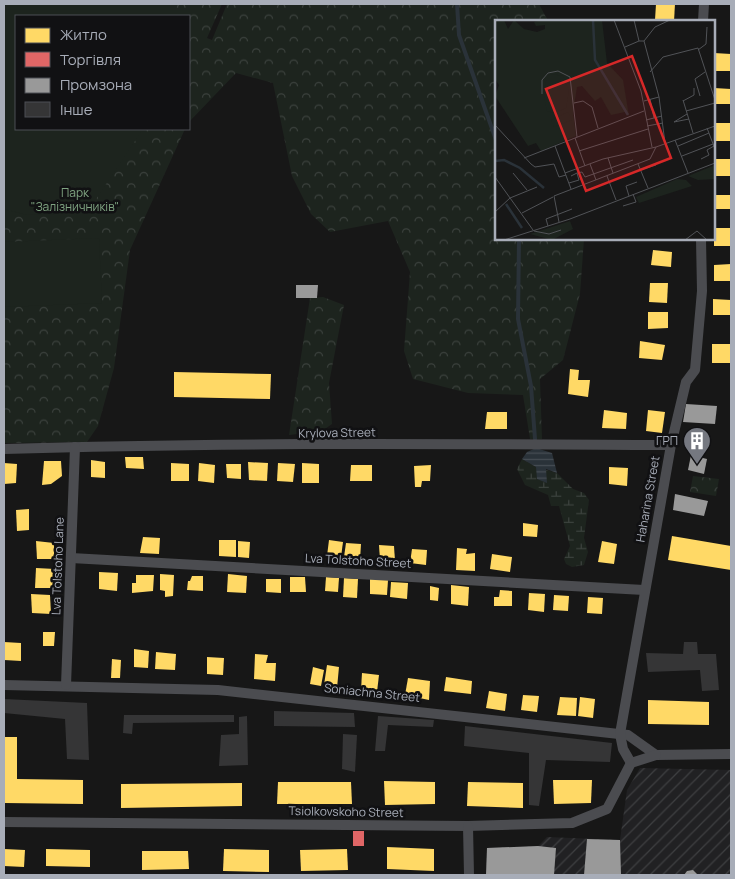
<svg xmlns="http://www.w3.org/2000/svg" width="735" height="879" font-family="Manrope,sans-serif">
<defs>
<pattern id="industrial-furrows" width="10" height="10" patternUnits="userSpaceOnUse" patternTransform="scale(1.25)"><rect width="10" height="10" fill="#212123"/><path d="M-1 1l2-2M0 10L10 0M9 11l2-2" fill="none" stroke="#3e3f41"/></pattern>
<pattern id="forest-crowns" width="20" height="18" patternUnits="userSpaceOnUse" patternTransform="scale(1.25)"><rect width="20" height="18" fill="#1d241e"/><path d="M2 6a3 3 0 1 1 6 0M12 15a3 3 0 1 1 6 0" fill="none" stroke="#3b413d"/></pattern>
<pattern id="wetland-marsh" width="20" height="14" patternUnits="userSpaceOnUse" patternTransform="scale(1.25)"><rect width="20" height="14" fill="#1d241e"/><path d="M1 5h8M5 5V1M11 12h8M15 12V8" fill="none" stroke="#3b413d"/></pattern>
<pattern id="water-rules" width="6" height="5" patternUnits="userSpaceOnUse" patternTransform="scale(1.25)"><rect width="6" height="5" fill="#2a3239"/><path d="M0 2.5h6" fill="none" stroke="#464d54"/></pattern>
</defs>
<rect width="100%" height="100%" fill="#171717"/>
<!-- industrial -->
<path fill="url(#industrial-furrows)" d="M640 768 731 770V875H486L487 848 538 846 547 837 620 840 627 790Z"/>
<!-- forest -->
<g fill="url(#forest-crowns)">
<path d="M4 4H222L207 38 212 40 227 4H539L548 21H496V239H584L580 294 563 360 540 379 542 439H530L523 395 468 393 413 379 404 351 410 272 388 221 330 232 311 214 292 176 273 83 236 73 189 122V16H16V129H185L130 250 114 368 98 426 87 442 4 443Z"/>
<path d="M323 297 344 305 329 383 332 424 322 431 289 435 310 298Z"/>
<path d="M693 476 719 479 716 496 690 492Z"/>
</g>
<!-- wetland -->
<path fill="url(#wetland-marsh)" d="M522 459 536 467 557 473 573 489 584 493 589 500 584 538 588 552 584 565 572 567 566 564 564 559 570 546 559 506H551L548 495 525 485 517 469Z"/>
<!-- garden -->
<g fill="#1d241e">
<path d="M4 4H174V16H16V129H143L94 202 50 215 23 214 4 209Z"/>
<path d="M99 238 102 303 4 307V242Z"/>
</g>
<!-- water -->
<path fill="url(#water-rules)" d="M536 448 552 453 557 473 546 469 547 483 537 479 536 467 522 459 527 452Z"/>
<!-- homes -->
<g fill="#ffd966">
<path d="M656 4H675L674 21 655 20Z"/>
<path d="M714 53 731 54 730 71H715Z"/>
<path d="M714 88 731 89V104H714Z"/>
<path d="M715 123H731V141H714Z"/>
<rect x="714" y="159" width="17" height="17"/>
<rect x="714" y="195" width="17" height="14"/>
<rect x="714" y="228" width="17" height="18"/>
<path d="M653 250 672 252 671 267 651 265Z"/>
<path d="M731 264V281H714V265Z"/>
<path d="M650 283H668L667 303 649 302Z"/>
<path d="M713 299 731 300 730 315H713Z"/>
<path d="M648 312H668V328L648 329Z"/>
<path d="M640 341 665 345 662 360 639 358Z"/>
<rect x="712" y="344" width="19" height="19"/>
<path d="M570 369 579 370 578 380H590L588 397 568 394Z"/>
<path d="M174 372 271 374 270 399 174 397Z"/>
<path d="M604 410 627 413 626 429 602 428Z"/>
<path d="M648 410 665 412 662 433 646 431Z"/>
<path d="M487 412H507V429H485Z"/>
<path d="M125 457H143L144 469 126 468Z"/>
<path d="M91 460 105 462V478L91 477Z"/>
<path d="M44 461H61L62 476 51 484 42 485Z"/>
<path d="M248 462 268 463 267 481 249 480Z"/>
<path d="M4 463 17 464 16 483 4 484Z"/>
<path d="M171 463 189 464V481H171Z"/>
<path d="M199 463 215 465 214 483 198 481Z"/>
<path d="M278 463 295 464 293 482 277 481Z"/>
<path d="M302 463 319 464V483H302Z"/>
<path d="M226 464H241V479L227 478Z"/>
<path d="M351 465H372V481H350Z"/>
<path d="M431 465 430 481H422L421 487H415L414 466Z"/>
<path d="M609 467 628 468 627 486 609 484Z"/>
<path d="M29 509V530L17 531 16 510Z"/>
<path d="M523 523 538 525 537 537 523 536Z"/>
<path d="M672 536 731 546V570L668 560Z"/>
<path d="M143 537 160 538 159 554 140 553Z"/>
<path d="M219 540H236V557L219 556Z"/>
<path d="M329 540 343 542 341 557 327 556Z"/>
<path d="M36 541 54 543V559H37Z"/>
<path d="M238 541 250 542 249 558 238 557Z"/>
<path d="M602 541 617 544 614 564 598 562Z"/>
<path d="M346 543 361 544 360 560 344 557Z"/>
<path d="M379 545 394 546 395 561 380 560Z"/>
<path d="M457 548 467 549 466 554 475 553V571L456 570Z"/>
<path d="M412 549 427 550 426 565 410 563Z"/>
<path d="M492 554 512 557 510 572 490 569Z"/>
<path d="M36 568 55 569V588H35Z"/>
<path d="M99 572 118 573 117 591 99 589Z"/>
<path d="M160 574 174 575 173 596 165 597V591L160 590Z"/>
<path d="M228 574 247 576 246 593 227 592Z"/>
<path d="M136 575H154L153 591 132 593V583H136Z"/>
<path d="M192 576H203V591L187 590 188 581H190Z"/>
<path d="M290 577H305L306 592H290Z"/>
<path d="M326 577 339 578 338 592 325 591Z"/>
<path d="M344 578 358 579 357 598 343 597Z"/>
<path d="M370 578 388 580 387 595 370 594Z"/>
<path d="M266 579H281V593L266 592Z"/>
<path d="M391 582 408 583 407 599 390 597Z"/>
<path d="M451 585 469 587 468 606 451 604Z"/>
<path d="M430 586 439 588 438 601 430 600Z"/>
<path d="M500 590 512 591V606H494V597H499Z"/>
<path d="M529 593 545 594 544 612 528 610Z"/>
<path d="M31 594 50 595 51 614 32 613Z"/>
<path d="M554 595 569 596 568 611 553 610Z"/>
<path d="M588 597 603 598 602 614 587 613Z"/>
<path d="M43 632H55L54 646H43Z"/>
<path d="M4 642 21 643V661L4 660Z"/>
<path d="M134 649 149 651 148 668 134 667Z"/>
<path d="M156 652 176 654 175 670 155 669Z"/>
<path d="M255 654 268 655 266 663H276L275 681 254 679Z"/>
<path d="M207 657 224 658 223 675 207 674Z"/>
<path d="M112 659 121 660 120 678H111Z"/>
<path d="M327 665 339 667 337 688 324 685Z"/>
<path d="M313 667 324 670 321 686 310 684Z"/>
<path d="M362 673 379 675 377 692 361 690Z"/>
<path d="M446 677 472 681 471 694 444 691Z"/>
<path d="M408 678 430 681 429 700 405 695Z"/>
<path d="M489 691 507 694 505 711 486 708Z"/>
<path d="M523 695 539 696 537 712 521 710Z"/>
<path d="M560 697 577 698 576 716 557 715Z"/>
<path d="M580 697 595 699 593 718 578 716Z"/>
<path d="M648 700 709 702V725L648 724Z"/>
<path d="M4 737H17V779L83 780V804L4 803Z"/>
<path d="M553 780H592L591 803 554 804Z"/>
<path d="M384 781 435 782V804L385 805Z"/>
<path d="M278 782H351L352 804H277Z"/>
<path d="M468 782 523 783V808L467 806Z"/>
<path d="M242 783V806L121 808V784Z"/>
<path d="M387 847 434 849V871L387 869Z"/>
<path d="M4 849 25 850 24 867 4 866Z"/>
<path d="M46 849 90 850V867L46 866Z"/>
<path d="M224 849 269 850V872L223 871Z"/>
<path d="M347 849 348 870 301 871 300 850Z"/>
<path d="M142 851H188L189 869 142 870Z"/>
</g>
<!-- shops -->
<rect fill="#e06666" x="353" y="831" width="11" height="15"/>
<!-- industry -->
<g fill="#999">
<path d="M296 285H318L317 298H296Z"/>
<path d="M686 404 717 406 715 424 683 422Z"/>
<path d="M691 455 707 459 704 474 688 470Z"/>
<path d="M675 494 708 501 704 516 673 510Z"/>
<path d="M587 839 620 840 621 875H584Z"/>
<path d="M538 846 556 848 554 875H486L487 848Z"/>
<path d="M693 870 698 875H684L687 871Z"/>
</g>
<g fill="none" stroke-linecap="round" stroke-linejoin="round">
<!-- stream -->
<g stroke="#2a3239" stroke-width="4">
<path d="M457 4 459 35 496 140"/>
<path d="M519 239 518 319 531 386 535 439"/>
</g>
</g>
<!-- building -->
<g fill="#353536">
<path d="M684 642H697L698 654H716L719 690 702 691 700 670 648 672 646 653 683 654Z"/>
<path d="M4 699 87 703 89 760 67 759 65 719 4 713Z"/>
<path d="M274 711 354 713 355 727 274 726Z"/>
<path d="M124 715H234V722L133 723 132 734 123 733Z"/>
<path d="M247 716 248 765 219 766 221 735 239 734V717Z"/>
<path d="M378 716 434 720 433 727 388 725 385 751H375Z"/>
<path d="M465 726 612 743 610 762 546 760 539 806 529 805V753L464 746Z"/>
<path d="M343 734 357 735 355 772 342 769Z"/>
</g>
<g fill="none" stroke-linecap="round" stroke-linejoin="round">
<!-- minor -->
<g stroke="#4b4c50" stroke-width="10">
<path d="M703 21 704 4"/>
<path d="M4 449C226 442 449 444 671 445"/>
<path d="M71 558 644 590"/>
<path d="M4 685 218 690 628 735 656 755 731 754"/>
<path d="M66 685 75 447"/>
<path d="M631 763 623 749 620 734 671 445 686 382 695 370 702 291 701 239"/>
<path d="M4 822 468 826 572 823 607 809 631 763 656 755"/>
<path d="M468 826 469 875"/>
</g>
</g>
<!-- icons -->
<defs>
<symbol id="building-pin" viewBox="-11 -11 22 30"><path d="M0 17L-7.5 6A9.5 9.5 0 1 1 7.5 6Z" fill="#757880" stroke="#111113"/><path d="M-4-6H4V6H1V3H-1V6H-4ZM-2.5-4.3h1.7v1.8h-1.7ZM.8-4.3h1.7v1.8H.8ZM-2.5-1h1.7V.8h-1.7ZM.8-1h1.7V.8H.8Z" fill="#fff"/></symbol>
</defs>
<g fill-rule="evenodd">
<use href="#building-pin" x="681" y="425" width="32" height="43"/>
</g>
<g text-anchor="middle" stroke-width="5" stroke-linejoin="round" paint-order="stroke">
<!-- park labels -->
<g font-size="12" fill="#7fa381" stroke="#111113">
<text x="75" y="197">Парк<tspan x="75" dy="14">"Залізничників"</tspan></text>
</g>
<!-- street labels -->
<g font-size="12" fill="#a8adb8" stroke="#111113">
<text transform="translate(337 433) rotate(-1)" y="4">Krylova Street</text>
<text transform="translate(648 499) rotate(-80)" y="4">Haharina Street</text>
<text transform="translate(358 561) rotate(3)" y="4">Lva Tolstoho Street</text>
<text transform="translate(58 566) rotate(-88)" y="4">Lva Tolstoho Lane</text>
<text transform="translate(372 693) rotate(6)" y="4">Soniachna Street</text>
<text transform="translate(346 812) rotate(1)" y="4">Tsiolkovskoho Street</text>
</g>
<!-- poi labels -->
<g font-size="12" fill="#a8adb8" stroke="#111113" text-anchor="end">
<text x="678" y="445">ГРП</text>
</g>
</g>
<!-- overview -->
<g transform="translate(495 20)">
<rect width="220" height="220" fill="#171717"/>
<path d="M0 0H9L13 9 19 0 29 9 42 12 50 9V5L41 6 39 2 46 0H107L112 43 128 60 134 96 130 92 116 95 106 77 100 81 87 66 82 67 78 92 81 116 46 131 41 123 33 126 0 76 4 65 0 59ZM220 145V159L203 160 193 156ZM182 159 191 160 197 166 144 183 141 177ZM75 201 78 209 57 220 35 214Z" fill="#1d241e"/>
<path d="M57 54 68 56 74 71 71 88 59 93 52 91 49 76 51 61ZM73 92 77 100 59 107 56 100Z" fill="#1d241e"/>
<path fill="none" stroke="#2a3239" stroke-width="2.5" d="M98 0 100 40 133 95M0 141 9 140 25 148 49 168M11 184 27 208"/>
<path fill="none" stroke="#515357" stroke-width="1" d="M119 0 146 71 157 127M139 0 144 21H149L164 77 170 123M149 21 160 7 175 0M130 27 144 21M203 30 211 24 212 7M155 52 168 37 203 28 220 80M47 74V60L53 53 63 51 75 57 82 117M205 76 200 59 210 52M155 79 159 98M188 80 198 113M149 81 164 77M188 81 199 75V68M79 83 88 81 97 87 103 108M191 91 220 83M192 94 179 102 194 99M151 100 167 96M0 105 36 144 40 147 59 144 64 157 71 155M152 106 168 103M212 108 220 129M80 118 90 146M180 120 193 153M60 126 76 169M183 126 214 113M84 131 153 109M187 136 218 124M29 138 149 91M113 138 118 153M206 139 214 135 212 130 219 126M95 144 101 160M143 144 153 168M145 150 161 145M18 153 32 170M70 153 108 139 161 127 220 106M82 153 87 152 90 157 138 140M112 156 121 180M0 157 38 210M74 163 84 160 82 153 76 156M134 176 131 166 142 162M128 186 141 182 138 174M0 192 15 178 42 167M27 193 58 177M64 202 59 176 155 139 161 127M53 206 51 199 77 189M39 211 54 214 66 210M9 220 75 199 220 143M190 220 202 211 212 220"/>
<path fill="#d62828" fill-opacity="0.15" stroke="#d62828" stroke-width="2.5" d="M137 36 176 138 91 171 51 69Z"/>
<rect width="220" height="220" fill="none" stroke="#a8adb8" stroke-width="2.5"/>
</g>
<!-- border -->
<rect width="735" height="879" fill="none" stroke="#a8adb8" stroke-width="10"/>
<!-- legend -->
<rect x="15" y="15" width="175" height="115" fill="#111113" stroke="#4d4f55"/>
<rect x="25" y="28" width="25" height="15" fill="#ffd966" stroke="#4d4f55"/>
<text x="60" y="40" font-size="15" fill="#a8adb8">Житло</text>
<rect x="25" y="52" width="25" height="15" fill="#e06666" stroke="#4d4f55"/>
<text x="60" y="65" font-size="15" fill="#a8adb8">Торгівля</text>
<rect x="25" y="78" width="25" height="15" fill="#999999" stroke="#4d4f55"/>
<text x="60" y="90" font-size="15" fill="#a8adb8">Промзона</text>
<rect x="25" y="102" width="25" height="15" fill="#353536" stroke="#4d4f55"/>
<text x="60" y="115" font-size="15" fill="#a8adb8">Інше</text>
</svg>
